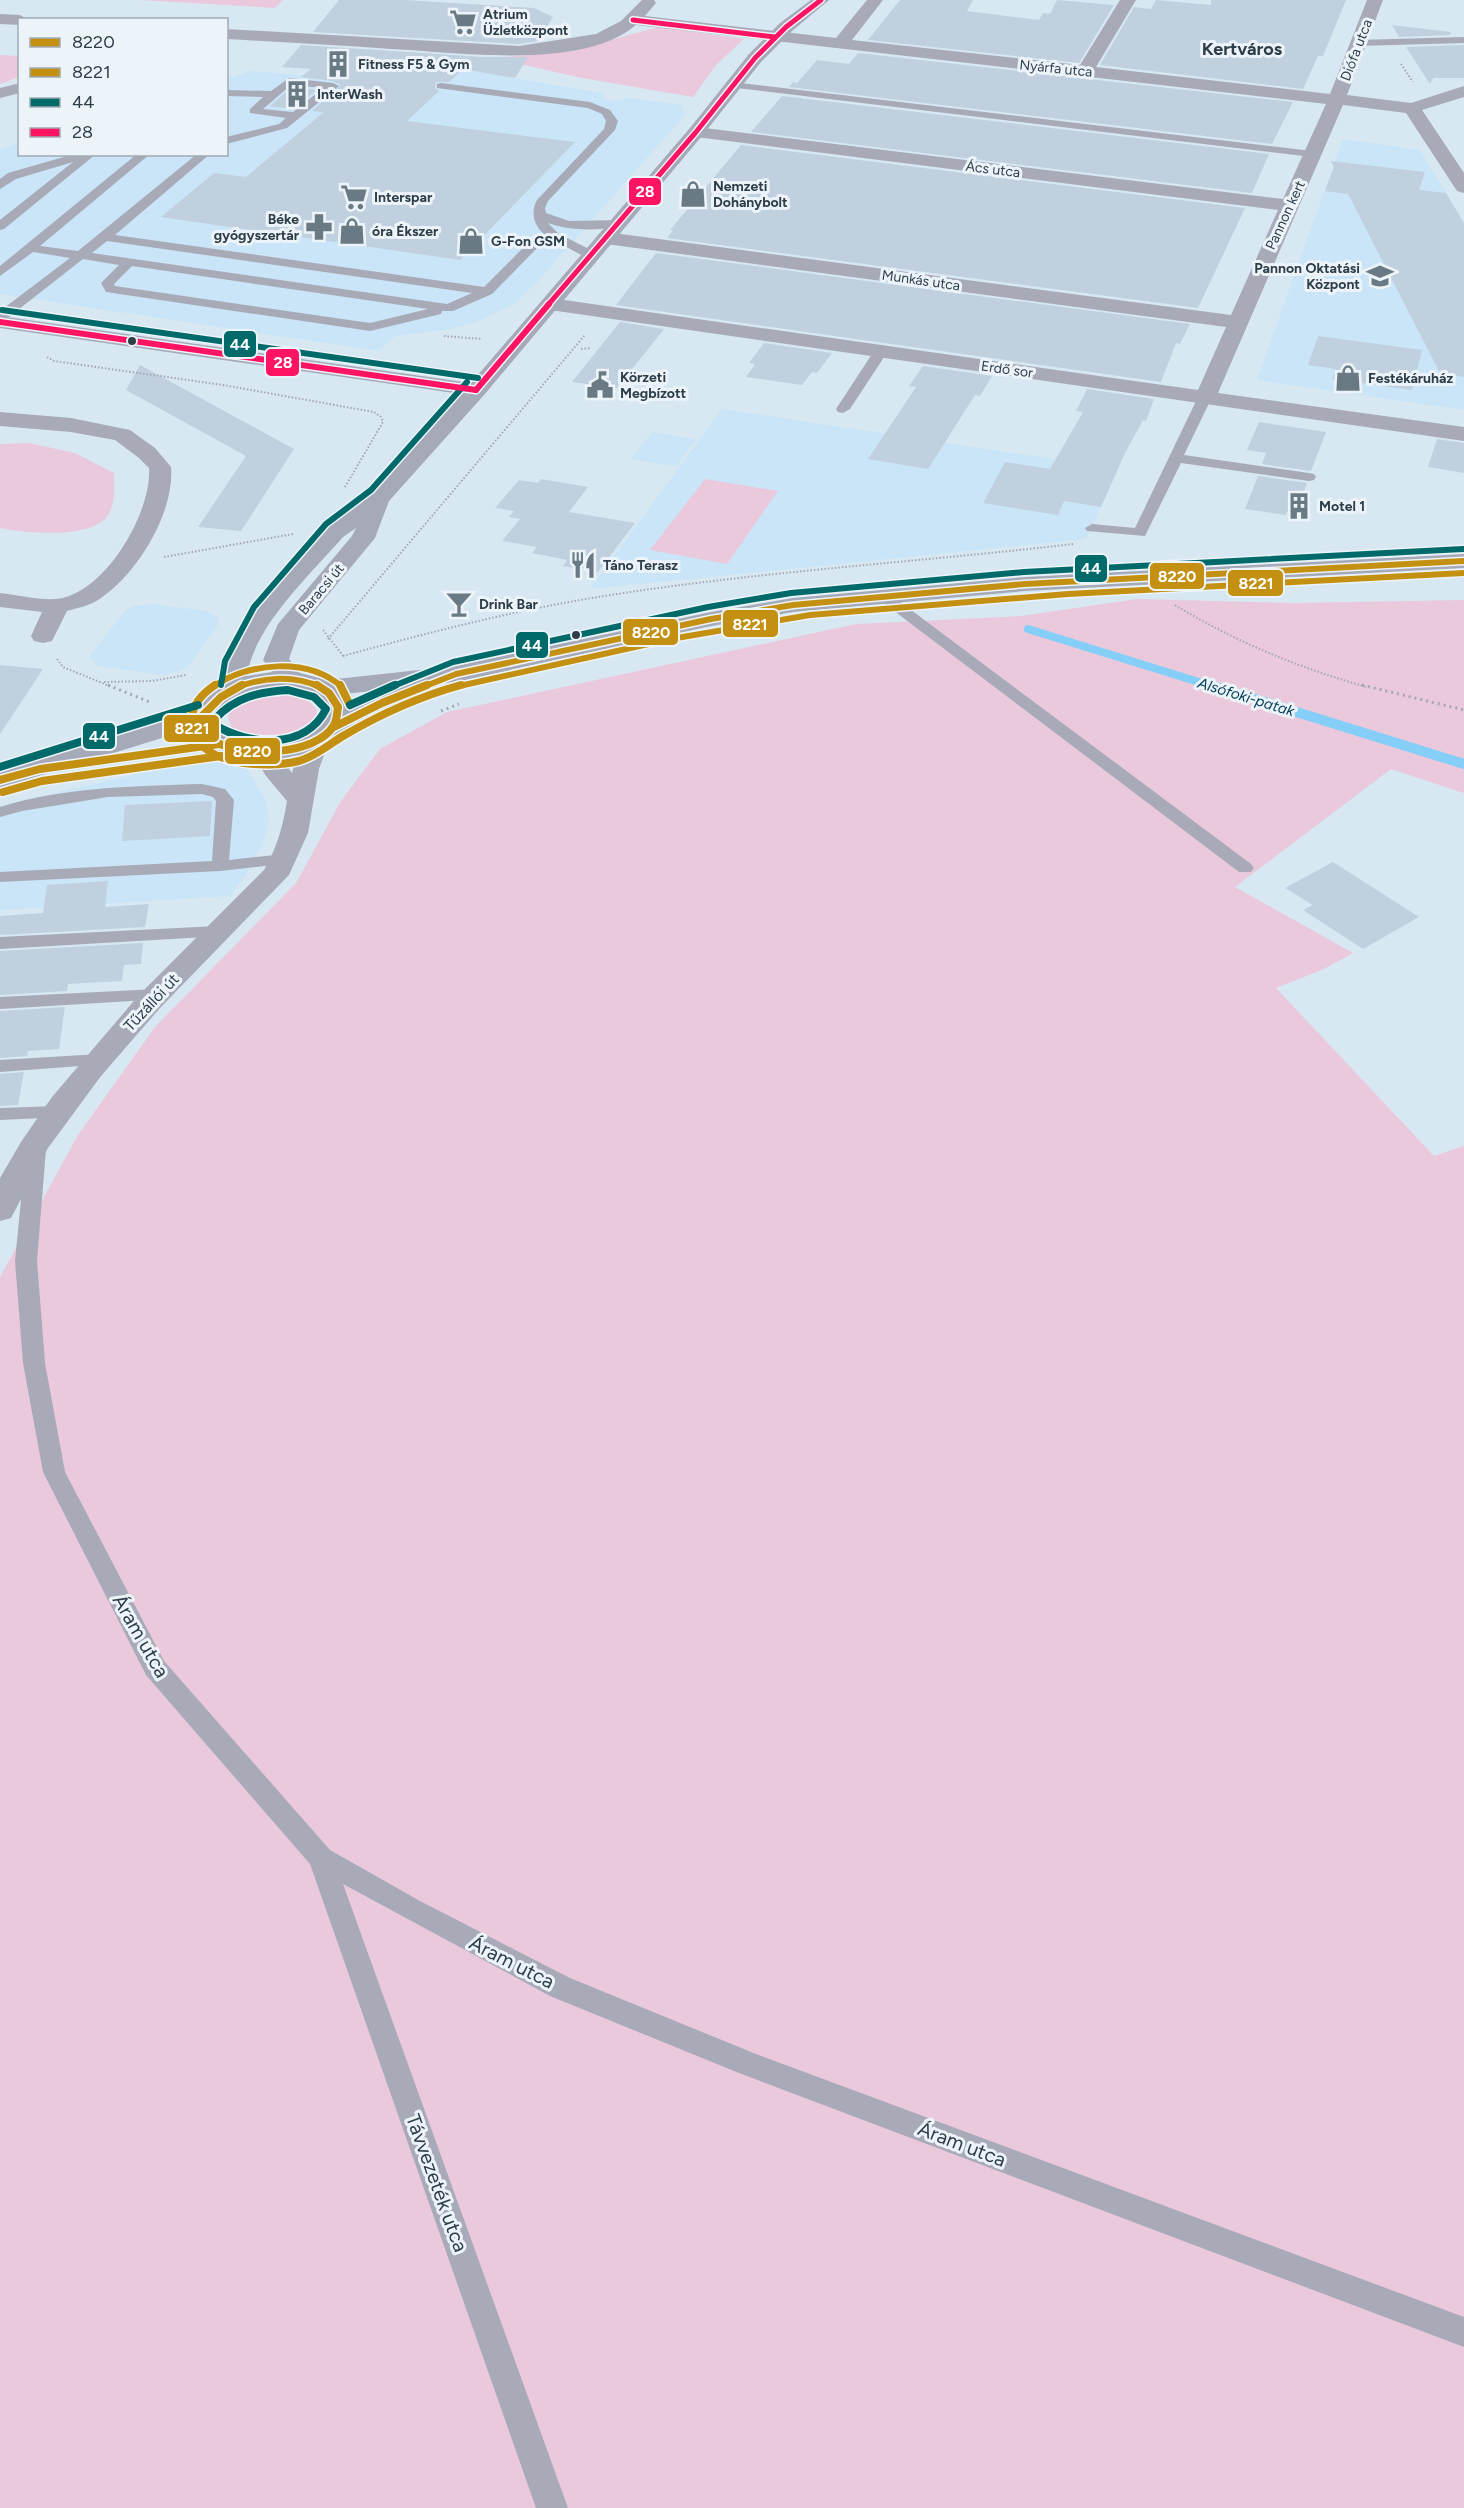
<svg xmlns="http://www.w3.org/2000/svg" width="1464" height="2508" font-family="Figtree,sans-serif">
<rect width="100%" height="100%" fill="#d7e8f3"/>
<!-- built -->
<g fill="#cae5f7">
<path d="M422 62 601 93 609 101 631 98 682 105 685 115 537 282 514 304 475 323 446 330 395 336 379 351 0 294V149L19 143 20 154H226L227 79 250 71 405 84Z"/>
<path d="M1343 139 1420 150 1464 223V410L1257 380Z"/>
<path d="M722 409 1118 469 1086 539 590 589Z"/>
<path d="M652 432 696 439 676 466 631 459Z"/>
<path d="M153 604 205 611 218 618V625L188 666 182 670 164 675 105 667 96 665 91 660 90 656 124 612 133 606Z"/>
<path d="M196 760 223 761 246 768 264 797 268 812 269 823 261 847 244 878 230 896 0 910V806Z"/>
</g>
<!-- green -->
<g fill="#eac9dc">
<path d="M140 0H283L275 8Z"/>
<path d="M658 27 744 39 716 65 693 97 582 78 493 58 570 51Z"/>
<path d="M0 55 19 56V77L0 84Z"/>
<path d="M29 443 75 453 114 473C114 487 116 503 108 515 93 540 25 533 0 528V444Z"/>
<path d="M705 479 778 491 727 564 650 550Z"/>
<path d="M1137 599 1293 603 1464 600V793L1391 769 1235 887 1353 953 1322 970 1276 988 1434 1156 1464 1146V2508H0V1277L78 1135 155 1027 296 883 341 801 380 749 447 712 856 624 1021 616Z"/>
<path d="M281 692C301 695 335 708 305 729 289 740 243 746 231 726 217 701 267 693 281 692Z"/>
</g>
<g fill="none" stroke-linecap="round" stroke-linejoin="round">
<!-- stream-far1 -->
<path stroke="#85cef7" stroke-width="8" d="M1028 629 1215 687"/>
<!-- stream -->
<path stroke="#85cef7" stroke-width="10" d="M1210 685 1464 764"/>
</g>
<!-- building -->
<g fill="#c0d0df">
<path d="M339 0H405L534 8 553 17 538 41 519 44 313 32Z"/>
<path d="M900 0H973L967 11 1039 20 1043 13 1050 14 1057 0 1114 5 1079 63 868 40Z"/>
<path d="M1156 0 1211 5V0H1346L1323 56H1318L1303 89 1100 65 1134 7 1151 9Z"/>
<path d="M1392 25 1451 32 1450 35 1399 37Z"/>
<path d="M301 45 483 57H528L515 78 463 69 449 82H436L435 88 439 91 407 121 575 142 460 260 161 217 214 173 246 177 324 112 312 111 341 85 333 81 301 77 311 69 282 67Z"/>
<path d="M1464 45V78H1433L1430 84 1406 47Z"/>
<path d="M858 53 1293 102 1272 144 789 87 793 82 797 83 817 60 849 64Z"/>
<path d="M292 87 317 90 293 109 270 106Z"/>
<path d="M782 96 1269 154 1252 193 751 132Z"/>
<path d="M741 145 1245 208 1198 308 667 238 673 230H670Z"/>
<path d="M1331 161 1425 172 1419 190 1446 193 1464 223V377L1440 373 1348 194 1325 191 1334 167Z"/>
<path d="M656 253 1190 324 1180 344 1176 343 1161 382 616 305Z"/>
<path d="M620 322 664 329 617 388 572 382Z"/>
<path d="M1318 336 1422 350 1412 390 1332 379 1336 369 1308 365Z"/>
<path d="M764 343 832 353 817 373 812 372 802 385 746 377 755 364 749 363Z"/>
<path d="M140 365 294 449 241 531 198 527 246 456 126 390Z"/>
<path d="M923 366 992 376 980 396 975 395 928 469 868 459 916 387 909 386Z"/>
<path d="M1087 389 1154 399 1146 421 1143 420 1125 453 1101 507 1064 501 1058 515 983 503 1005 462 1050 469 1083 412 1076 411Z"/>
<path d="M1259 422 1326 432 1311 471 1262 464 1266 453 1247 450Z"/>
<path d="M1437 439 1464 443V473L1428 467Z"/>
<path d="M1258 476 1307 483 1295 514 1287 512 1286 515 1245 509Z"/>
<path d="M541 479 588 487 569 512 635 523 598 572 563 566 567 560 532 553 537 547 502 541 520 519 509 517 514 511 495 508 519 480 538 483Z"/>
<path d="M0 665 43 669 0 734Z"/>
<path d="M212 801 210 836 122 841 125 805Z"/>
<path d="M1333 862 1419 917 1363 949 1303 910 1313 905 1285 888Z"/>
<path d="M108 881 105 907 149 904 145 927 0 935V916L43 913 47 885Z"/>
<path d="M143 943 141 964 124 965 122 981 68 984 67 991 0 995V951Z"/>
<path d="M65 1007 59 1049 28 1051 27 1056 0 1058V1011Z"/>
<path d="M24 1072 18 1105 0 1106V1074Z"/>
</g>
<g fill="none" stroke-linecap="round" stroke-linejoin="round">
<!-- path-far1 -->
<g stroke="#a3a7b2" stroke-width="2" stroke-dasharray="1.5 2" stroke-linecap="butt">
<path d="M1401 64 1413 82"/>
<path d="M444 336 482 339"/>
<path d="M581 349 591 348"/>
<path d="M47 357 54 361 223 385 374 412 381 417 383 422 345 487"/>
<path d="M164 557 293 534"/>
<path d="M1175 605C1236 642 1299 668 1367 687"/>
<path d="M323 630 344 657"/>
<path d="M328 639 585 335"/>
<path d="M343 656C423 634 504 613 586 599 747 572 911 563 1073 544"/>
<path d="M57 659 63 667 112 687"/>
<path d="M104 682 152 681 186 675"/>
</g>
<!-- path -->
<g stroke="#a3a7b2" stroke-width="3" stroke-dasharray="2 4" stroke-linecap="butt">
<path d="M108 685 152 703"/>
<path d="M1362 685 1464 710"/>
<path d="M441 711 459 704"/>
<path d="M165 763 190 759"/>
</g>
<!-- lane -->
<g fill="#a8aab8" fill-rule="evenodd">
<path d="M1464 37V43L1358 46 1353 43 1358 40Z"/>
<path d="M289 78 333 83 339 86 287 128 226 144V137L279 124 286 118 250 113V109L263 97 226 96V90L271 91ZM291 85 323 88 293 112 263 109Z"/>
<path d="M732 82 1312 151 1318 154 1312 157 728 87V83Z"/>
<path d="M441 83 590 102 610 110 618 121 615 130 548 201 545 208 546 213 569 221 621 220V226C597 231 571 231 548 223L559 234 595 252 597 255 595 258H587L555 241 542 243 492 294 453 311H442L441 314 370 331 106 292 101 283 119 265 83 259 5 320 0 321V311L70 258 33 252 0 276V266L137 154H150L40 246 78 251 197 154H210L115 235 484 287 534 237 545 235C534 226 530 213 537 200L604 129 606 121 602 114 588 108 437 88V84ZM107 241 472 293 447 304 92 253ZM132 266 428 309 370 323 115 286 114 284Z"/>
<path d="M74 154H96L4 229 0 230V220L73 162 16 179 0 189V179L8 173Z"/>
<path d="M881 347 888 351 850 409 843 413 838 412 836 409 874 351Z"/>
<path d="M1205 393 1212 397 1184 455 1309 473 1314 474 1316 477 1314 480 1309 481 1181 463 1145 536 1087 531 1085 528 1092 524 1135 528 1198 397Z"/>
<path d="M882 590 887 592 1251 864 1254 868 1251 872H1239L877 598 874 595 877 592Z"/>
<path d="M202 784 225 789 234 800 229 860 285 854 291 855 294 859 291 863 220 871 0 882V872L212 861 216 801 213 797 202 794 108 797 22 811 0 817V807C65 787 134 786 202 784Z"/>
<path d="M217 926 223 928 226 932 223 936 0 949V937Z"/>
<path d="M157 989 164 991 166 995 164 999 0 1009V997Z"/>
<path d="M100 1054 107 1056 110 1060 107 1064 0 1072V1060Z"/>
<path d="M58 1106 65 1107 68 1112 65 1117 0 1120V1108Z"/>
<path d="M36 1142 43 1144 46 1149 37 1261 45 1363 65 1472 164 1661 330 1850 420 1901 570 1978 756 2054 1464 2317V2347L739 2073 550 1996 343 1884 568 2508H536L310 1864 146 1675 43 1472 23 1363 15 1261 26 1149 29 1144Z"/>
</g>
<!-- street -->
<g fill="#a8aab8" fill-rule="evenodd">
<path d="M642 0H654L656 3 645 16 836 38 867 0H883L852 40 1080 65 1120 0H1136L1096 67 1330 94 1367 0H1383L1347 95 1411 103 1464 86V97L1422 110 1464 173V193L1457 191 1406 113 1343 105 1218 393 1464 427V441L550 310 543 308 540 304 543 300 550 298 1198 390 1226 327 606 244 599 242 596 238 599 234 606 232 1231 315 1278 210 696 137 690 136 687 132 690 128 696 127 1283 199 1326 104 636 25C582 71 457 52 391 49 336 45 281 42 226 39V29L519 46 596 34 621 21Z"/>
<path d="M0 14 20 15 28 20H20V25L0 24Z"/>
<path d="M20 83V93L0 98V88Z"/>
<path d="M0 412 71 418 130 430 155 448 171 467C175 513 136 576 98 600 89 606 77 608 67 611L52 641 43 643 34 641 31 636 42 612 0 607V593C18 595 38 600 56 599 104 595 152 513 149 468L139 458 115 440 71 432 0 426Z"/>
<path d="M316 733 325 735 329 741 319 769 308 833 289 875 160 1008 101 1076 48 1148 11 1218 0 1221V1178L21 1142 52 1097 139 995 264 870C277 848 283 826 287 801L266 776 252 753 256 747 265 745 274 747 292 773 299 750 307 735Z"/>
</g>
<!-- secondary -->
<path fill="#a6a9b8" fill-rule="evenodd" d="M811 0H829L792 31 761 62 702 136 484 395 389 501 375 538 299 630 289 659 300 673 327 680 456 666 711 612 793 598 1025 577 1464 554V568L1025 591 793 612 711 626 456 682 428 685 431 689 427 694 357 726 315 750 283 759 258 760 222 754 201 743 191 729 0 788V771L193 711 207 693 221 685 223 665 254 610 327 527 371 494 461 394 0 328V316L471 383 690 128 749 54 780 23ZM356 528 352 536 278 624 263 660 272 672 247 676C254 626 311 574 343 537ZM289 686C305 689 317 692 326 707L322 724C311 730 301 738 288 742 268 748 231 748 217 729L215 717C234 692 259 687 289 686ZM399 688 351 709 344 694Z"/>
<defs>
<g id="bus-1-far1">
<path d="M238 687C264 677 295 675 320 687"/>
<path d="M423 687 456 674 711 619 793 605 1025 584 1464 561"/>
</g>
<g id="bus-1">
<path d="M242 685 221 697 202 716 204 731C208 735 213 740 218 743 246 758 317 755 334 725 337 720 337 713 338 707L329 693 317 685"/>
<path d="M334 727 382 703 427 685"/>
<path d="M0 780 40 769 219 744"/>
</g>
<g id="bus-2-far1">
<path d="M213 687C248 662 308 657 342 687"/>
<path d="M455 687 671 639 810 615 1068 594 1464 573"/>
</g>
<g id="bus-2">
<path d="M215 685C202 694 191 705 192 722 193 766 266 769 299 761 316 756 328 745 343 736 379 715 421 696 461 685"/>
<path d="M340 685 350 705"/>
<path d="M3 792 42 781 221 756"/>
</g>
<g id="bus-3-far1">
<path d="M2 310 478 378"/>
<path d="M221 685 225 661 254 607 326 524 371 490 467 382"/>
<path d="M391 687 453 662 708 607 791 593 1024 572 1463 549"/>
</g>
<g id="bus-3">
<path d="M288 690 314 697 326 709C306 750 249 746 215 725V719C235 697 259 692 288 690Z"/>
<path d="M350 705 395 685"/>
<path d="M0 767 198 705"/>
</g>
<g id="bus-4-far1">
<path d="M633 20 775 37"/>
<path d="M548 305 696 132 755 58 786 27 821 0"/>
</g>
<g id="bus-4">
<path d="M0 322 476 390"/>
<path d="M476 390 549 304"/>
</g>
</defs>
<!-- bus-1-far1 casing -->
<use href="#bus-1-far1" stroke="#ecf4f9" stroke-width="9"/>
<!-- bus-1 casing -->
<use href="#bus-1" stroke="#ecf4f9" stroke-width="11"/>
<!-- bus-2-far1 casing -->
<use href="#bus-2-far1" stroke="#ecf4f9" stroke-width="9"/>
<!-- bus-2 casing -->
<use href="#bus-2" stroke="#ecf4f9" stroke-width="11"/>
<!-- bus-3-far1 casing -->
<use href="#bus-3-far1" stroke="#ecf4f9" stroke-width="9"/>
<!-- bus-3 casing -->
<use href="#bus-3" stroke="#ecf4f9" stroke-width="11"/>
<!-- bus-4-far1 casing -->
<use href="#bus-4-far1" stroke="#ecf4f9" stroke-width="8"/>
<!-- bus-4 casing -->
<use href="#bus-4" stroke="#ecf4f9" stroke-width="9"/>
<!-- bus-1-far1 -->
<use href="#bus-1-far1" stroke="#c49012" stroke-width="6"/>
<!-- bus-1 -->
<use href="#bus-1" stroke="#c49012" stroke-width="8"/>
<!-- bus-2-far1 -->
<use href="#bus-2-far1" stroke="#c49012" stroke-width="6"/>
<!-- bus-2 -->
<use href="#bus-2" stroke="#c49012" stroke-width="8"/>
<!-- bus-3-far1 -->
<use href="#bus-3-far1" stroke="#006a6a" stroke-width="6"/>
<!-- bus-3 -->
<use href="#bus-3" stroke="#006a6a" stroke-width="8"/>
<!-- bus-4-far1 -->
<use href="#bus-4-far1" stroke="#ff1464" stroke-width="5"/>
<!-- bus-4 -->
<use href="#bus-4" stroke="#ff1464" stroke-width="6"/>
</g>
<!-- icons -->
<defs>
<symbol id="supermarket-bare" viewBox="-9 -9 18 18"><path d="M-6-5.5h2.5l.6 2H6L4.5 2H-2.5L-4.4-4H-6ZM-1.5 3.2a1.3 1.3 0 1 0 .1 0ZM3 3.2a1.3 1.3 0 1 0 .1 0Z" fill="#697a84" stroke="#ecf4f9" stroke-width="2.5" paint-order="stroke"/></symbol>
<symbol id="building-bare" viewBox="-9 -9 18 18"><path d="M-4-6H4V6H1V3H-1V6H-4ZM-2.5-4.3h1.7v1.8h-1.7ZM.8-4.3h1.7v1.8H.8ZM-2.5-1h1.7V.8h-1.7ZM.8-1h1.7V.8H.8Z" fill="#697a84" stroke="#ecf4f9" stroke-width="2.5" paint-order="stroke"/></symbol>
<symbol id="shop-bare" viewBox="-9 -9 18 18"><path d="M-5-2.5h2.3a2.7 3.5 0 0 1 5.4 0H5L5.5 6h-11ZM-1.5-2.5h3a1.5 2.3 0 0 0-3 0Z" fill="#697a84" stroke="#ecf4f9" stroke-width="2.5" paint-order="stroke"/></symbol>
<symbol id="pharmacy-bare" viewBox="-9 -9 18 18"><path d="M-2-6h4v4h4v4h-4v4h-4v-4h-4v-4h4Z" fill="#697a84" stroke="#ecf4f9" stroke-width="2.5" paint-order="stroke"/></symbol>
<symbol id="school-bare" viewBox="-9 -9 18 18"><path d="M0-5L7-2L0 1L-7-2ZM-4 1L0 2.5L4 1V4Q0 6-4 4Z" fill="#697a84" stroke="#ecf4f9" stroke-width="2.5" paint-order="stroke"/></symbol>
<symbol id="civic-bare" viewBox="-9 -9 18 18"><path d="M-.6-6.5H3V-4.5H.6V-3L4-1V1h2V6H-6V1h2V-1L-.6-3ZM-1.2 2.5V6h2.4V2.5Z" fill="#697a84" stroke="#ecf4f9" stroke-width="2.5" paint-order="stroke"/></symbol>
<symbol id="restaurant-bare" viewBox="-9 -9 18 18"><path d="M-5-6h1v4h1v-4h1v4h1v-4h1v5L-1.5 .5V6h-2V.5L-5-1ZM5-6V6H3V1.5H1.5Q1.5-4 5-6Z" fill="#697a84" stroke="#ecf4f9" stroke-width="2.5" paint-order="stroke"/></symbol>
<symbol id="bar-bare" viewBox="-9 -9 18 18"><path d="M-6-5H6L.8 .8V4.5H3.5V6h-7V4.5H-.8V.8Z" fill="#697a84" stroke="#ecf4f9" stroke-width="2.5" paint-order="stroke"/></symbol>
</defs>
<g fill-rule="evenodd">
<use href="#supermarket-bare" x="444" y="3" width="38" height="38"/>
<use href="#building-bare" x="319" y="45" width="38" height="38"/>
<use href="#building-bare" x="278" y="75" width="38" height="38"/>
<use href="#shop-bare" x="674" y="175" width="38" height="38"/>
<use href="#supermarket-bare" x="335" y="178" width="38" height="38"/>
<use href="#pharmacy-bare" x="300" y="208" width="38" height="38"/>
<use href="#shop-bare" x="333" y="212" width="38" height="38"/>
<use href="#shop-bare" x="452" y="222" width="38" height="38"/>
<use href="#school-bare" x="1361" y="257" width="38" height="38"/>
<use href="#shop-bare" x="1329" y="359" width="38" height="38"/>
<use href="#civic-bare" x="581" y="366" width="38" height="38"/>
<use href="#building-bare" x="1280" y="487" width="38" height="38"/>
<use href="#restaurant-bare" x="564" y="546" width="38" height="38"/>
<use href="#bar-bare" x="440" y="585" width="38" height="38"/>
</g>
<!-- markers -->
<g fill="#2e3e48" stroke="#ecf4f9" stroke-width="2">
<circle cx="132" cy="341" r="5"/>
<circle cx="576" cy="635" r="5"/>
</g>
<g text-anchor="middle" stroke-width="6" stroke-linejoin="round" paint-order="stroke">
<!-- far-poi labels -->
<g font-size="14" font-weight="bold" fill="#2e3e48" stroke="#ecf4f9" text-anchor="start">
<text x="483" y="19">Atrium<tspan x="483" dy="16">Üzletközpont</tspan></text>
<text x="358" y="69">Fitness F5 &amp; Gym</text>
<text x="317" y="99">InterWash</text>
<text x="713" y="191">Nemzeti<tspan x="713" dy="16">Dohánybolt</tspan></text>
<text x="374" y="202">Interspar</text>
<text x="299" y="224" text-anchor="end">Béke<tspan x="299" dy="16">gyógyszertár</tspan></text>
<text x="372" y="236">óra Ékszer</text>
<text x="491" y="246">G-Fon GSM</text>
<text x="1360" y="273" text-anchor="end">Pannon Oktatási<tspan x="1360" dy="16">Központ</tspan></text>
<text x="620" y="382">Körzeti<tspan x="620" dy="16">Megbízott</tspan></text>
<text x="1368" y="383">Festékáruház</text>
<text x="1319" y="511">Motel 1</text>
<text x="603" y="570">Táno Terasz</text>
<text x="479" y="609">Drink Bar</text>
</g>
<!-- far-street labels -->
<g font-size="14" fill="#2e3e48" stroke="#ecf4f9">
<text transform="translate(1356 50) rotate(-69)" y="5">Diófa utca</text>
<text transform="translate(1056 68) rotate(6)" y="5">Nyárfa utca</text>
<text transform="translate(993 169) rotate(7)" y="5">Ács utca</text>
<text transform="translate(1285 215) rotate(-65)" y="5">Pannon kert</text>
<text transform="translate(921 280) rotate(8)" y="5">Munkás utca</text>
<text transform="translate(1007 369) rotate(8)" y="5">Erdő sor</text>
<text transform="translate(321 589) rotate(-50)" y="5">Baracsi út</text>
</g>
<!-- far-water labels -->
<g font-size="15" font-style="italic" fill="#07405b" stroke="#ecf4f9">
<text transform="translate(1246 697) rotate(17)" y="5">Alsófoki-patak</text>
</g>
<!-- street labels -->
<g font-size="16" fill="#2e3e48" stroke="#ecf4f9">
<text transform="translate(151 1002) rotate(-47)" y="6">Tűzállói út</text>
</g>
<!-- far-district labels -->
<g font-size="18" font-weight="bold" fill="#2e3e48" stroke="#ecf4f9">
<text x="1242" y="55">Kertváros</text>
</g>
<!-- near-street labels -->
<g font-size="20" fill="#2e3e48" stroke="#ecf4f9">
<text transform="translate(141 1636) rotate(60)" y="7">Áram utca</text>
<text transform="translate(512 1962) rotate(27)" y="7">Áram utca</text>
<text transform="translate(962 2144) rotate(21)" y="7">Áram utca</text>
<text transform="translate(437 2183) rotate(70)" y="7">Távvezeték utca</text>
</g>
</g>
<g stroke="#ecf4f9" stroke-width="2">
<rect x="628" y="177" width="34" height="29" rx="6" fill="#ff1464"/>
<rect x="223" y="330" width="34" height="28" rx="6" fill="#006a6a"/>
<rect x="265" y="348" width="35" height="29" rx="6" fill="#ff1464"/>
<rect x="1074" y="554" width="34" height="29" rx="6" fill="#006a6a"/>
<rect x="1149" y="562" width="56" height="28" rx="6" fill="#c49012"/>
<rect x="1227" y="569" width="57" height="28" rx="6" fill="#c49012"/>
<rect x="722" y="609" width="57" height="29" rx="6" fill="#c49012"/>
<rect x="622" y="618" width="57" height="28" rx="6" fill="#c49012"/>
<rect x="515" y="631" width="34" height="28" rx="6" fill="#006a6a"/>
<rect x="163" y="714" width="57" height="29" rx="6" fill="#c49012"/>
<rect x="82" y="722" width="34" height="28" rx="6" fill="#006a6a"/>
<rect x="224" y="737" width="57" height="28" rx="6" fill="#c49012"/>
</g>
<g font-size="16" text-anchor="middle" font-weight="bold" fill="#fff">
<text x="645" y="197">28</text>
<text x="240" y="350">44</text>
<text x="283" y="368">28</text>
<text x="1091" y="574">44</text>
<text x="1177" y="582">8220</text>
<text x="1256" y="589">8221</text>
<text x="750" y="630">8221</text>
<text x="651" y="638">8220</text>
<text x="532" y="651">44</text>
<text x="192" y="734">8221</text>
<text x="99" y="742">44</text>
<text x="252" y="757">8220</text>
</g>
<!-- legend -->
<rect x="18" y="18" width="210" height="138" fill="#ecf4f9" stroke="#a0abb2" stroke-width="1.5"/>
<rect x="30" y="38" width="30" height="9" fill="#c49012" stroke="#a0abb2" stroke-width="1.5"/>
<text x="72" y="48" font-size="18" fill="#2e3e48">8220</text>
<rect x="30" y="68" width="30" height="9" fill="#c49012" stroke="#a0abb2" stroke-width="1.5"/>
<text x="72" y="78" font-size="18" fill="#2e3e48">8221</text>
<rect x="30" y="98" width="30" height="9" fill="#006a6a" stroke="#a0abb2" stroke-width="1.5"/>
<text x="72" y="108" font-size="18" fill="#2e3e48">44</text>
<rect x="30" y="128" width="30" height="9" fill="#ff1464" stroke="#a0abb2" stroke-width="1.5"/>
<text x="72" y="138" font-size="18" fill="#2e3e48">28</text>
</svg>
